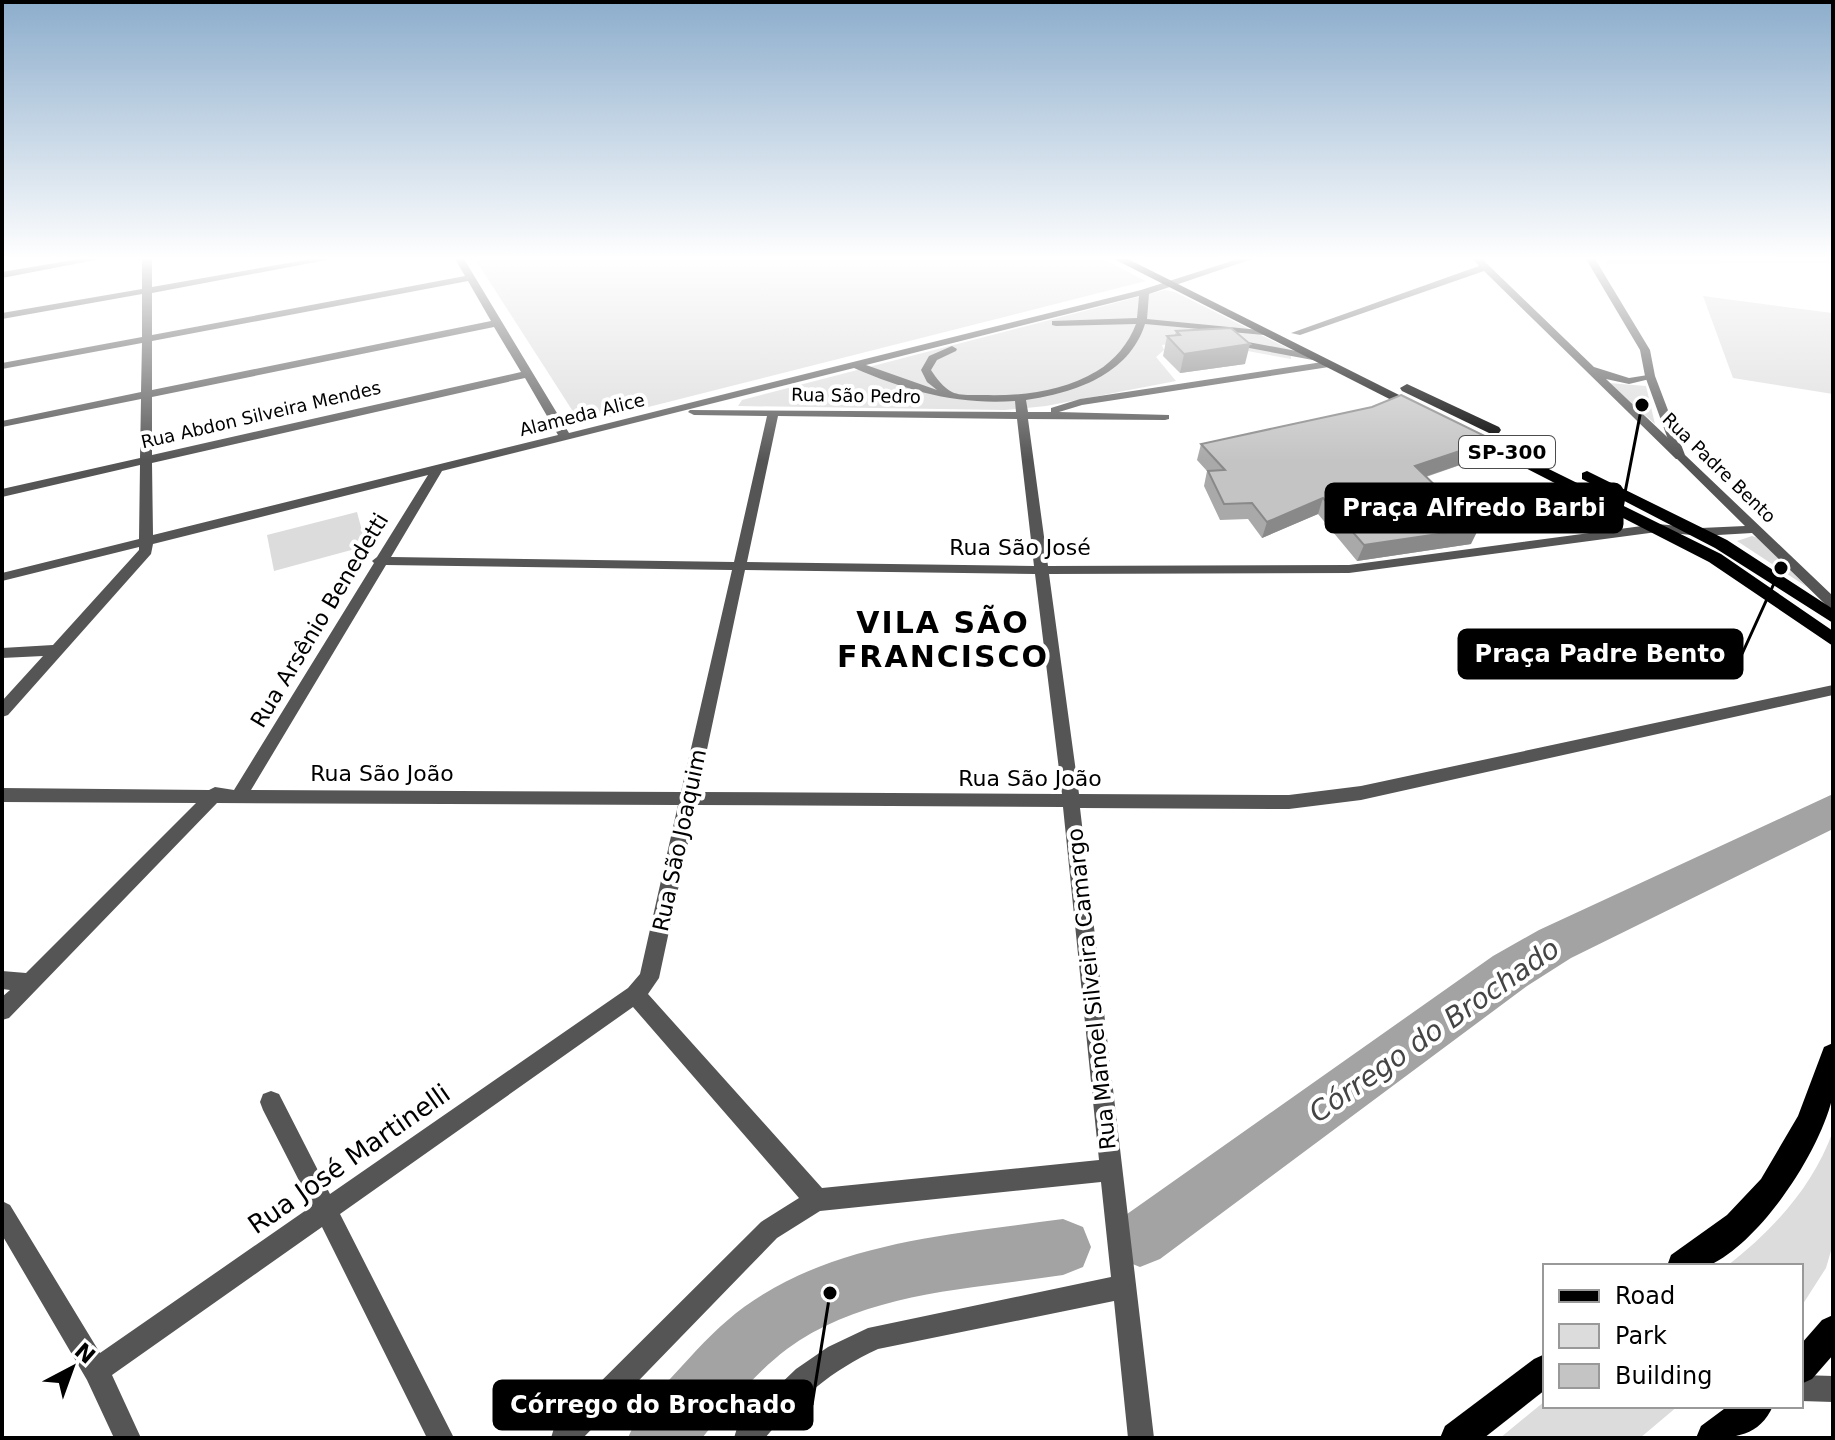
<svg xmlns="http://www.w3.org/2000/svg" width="1835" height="1440" font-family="'DejaVu Sans',sans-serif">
<rect width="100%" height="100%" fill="#fff"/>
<!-- green -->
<g fill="#dcdcdc">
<path d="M475 259H1103L1146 281 581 424Z"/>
<path d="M1605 259H1833V263L1608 264Z"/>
<path d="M1165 290 1175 292 1291 350V359L1193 341 1162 345 1164 350 1156 357 1176 381 1046 406 1005 410 738 406 742 400Z"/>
<path d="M1703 296 1832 313 1833 394 1733 378Z"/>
<path d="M1609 383 1646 386 1655 424Z"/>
<path d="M357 512 366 546 274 571 267 535Z"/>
<path d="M1752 536 1758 538 1807 587 1737 541Z"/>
<path d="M1833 1131V1244L1826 1268 1801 1307V1266H1727C1773 1230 1813 1187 1833 1131Z"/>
<path d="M1545 1401V1406H1678L1640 1438H1500Z"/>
</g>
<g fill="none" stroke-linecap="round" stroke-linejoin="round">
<!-- river -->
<g fill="#a3a3a3" fill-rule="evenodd">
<path d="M1833 794V829L1571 958 1527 986 1160 1259 1140 1267 1120 1259 1112 1239 1120 1219 1493 956 1539 930Z"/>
<path d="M1063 1219 1083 1227 1091 1247 1083 1267 1063 1275C971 1289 864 1292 787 1349 754 1374 728 1407 702 1438H628C640 1409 661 1389 682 1366 701 1345 721 1324 744 1307 835 1241 955 1234 1063 1219Z"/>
</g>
<!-- minor -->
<g fill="#555" fill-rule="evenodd">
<path d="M79 259H100L2 278V272Z"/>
<path d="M142 259H152V287L311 259H332L152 293V335L465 276 455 259H464L569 433 1141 290 1238 259H1252L1149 294 1147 319 1270 331 1275 334 1274 336 1145 324C1129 375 1074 393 1026 400L1028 412H1051V408L1080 399 1329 361 1334 364 1329 367 1082 405 1059 412 1169 415V419L1165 420 1028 419 1048 566 1349 565 1657 524 1664 528 1657 532 1349 573 1049 574 1079 794 1289 795 1361 786 1833 685V695L1361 800 1289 809 1080 808 1154 1438H1128L1114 1301 878 1349C832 1370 797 1400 765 1438H734L737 1428 752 1411 796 1369 828 1347 868 1328 1111 1277 1101 1182 820 1211 777 1238 583 1438H551L554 1428 761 1222 799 1198 633 1007 340 1214 454 1438H427L322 1227 112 1375 141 1438H114L87 1380 2 1235V1201L10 1205 100 1353 312 1206 263 1110 260 1102 263 1094 271 1091 279 1094 330 1194 628 988 640 974 678 805 217 803 9 1018 2 1020V997L10 990 2 989V971L26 973 196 803 2 802V788L209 790 215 787 234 790 374 563 372 561 377 557 428 475 153 544 151 554 8 715 2 717V701L43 656 2 658V648L53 645 139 550V547L2 581V573L139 539 140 465 2 497V489L140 458 141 399 2 427V421L141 392 142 343 2 369V363L142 337V294L2 319V313L142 289ZM468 281 491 321 152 390V341ZM1139 296 1137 318 1052 321V325L1056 326 1136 324C1129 343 1114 361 1097 371 1062 392 1022 396 983 395 974 395 960 396 952 392 944 388 936 378 931 370L937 360 956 351 957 349 952 346 929 356 921 370 927 382 937 390 866 365ZM494 327 521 372 152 455V397ZM854 368C907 391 957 405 1015 401L1016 412 690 410 688 412 694 415 767 416 734 562 391 557 442 471ZM525 378 558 435 153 535 152 463ZM778 416 1017 419 1034 566 747 562ZM386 565 732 570 681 792 251 790ZM745 570 1035 574 1062 794 698 792ZM696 805 1063 807 1099 1160 822 1188 648 994 659 978Z"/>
<path d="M1473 259H1482L1594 367 1629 378 1654 374V378L1629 384 1606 379 1684 453V459H1676L1484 271 1300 335 1291 333 1479 266Z"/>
<path d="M1232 339 1318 355 1323 358 1318 361 1228 344 1227 342Z"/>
<path d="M1801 1375 1833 1376V1402L1801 1401Z"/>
</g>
<!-- tertiary -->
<path fill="#555" fill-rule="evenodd" d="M1586 259H1595L1650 350 1655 376 1685 455 1833 596V609L1828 607 1752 533 1701 536 1652 531 1650 528 1657 524 1701 528 1745 526 1674 456 1645 376 1640 350Z"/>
<!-- primary -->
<g fill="#000" fill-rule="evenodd">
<path d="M1114 259H1128L1427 409 1425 412H1415Z"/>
<path d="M1407 384 1499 427 1501 430 1499 433H1489L1402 391 1400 388Z"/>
<path d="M1470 430 1721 554 1833 631V646L1709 562 1465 437V431Z"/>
<path d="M1587 471 1727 540 1833 609V623L1715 548 1582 479V473Z"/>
<path d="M1833 1043C1833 1061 1835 1082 1832 1099 1819 1153 1761 1241 1710 1265 1699 1270 1679 1266 1667 1266L1671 1255 1727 1215 1761 1179 1798 1116 1824 1047Z"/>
<path d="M1833 1315V1355L1812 1379 1801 1384V1344L1822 1320Z"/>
<path d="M1545 1354V1390L1484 1438H1440L1445 1426 1534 1359Z"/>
<path d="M1728 1406H1773C1758 1440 1728 1438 1696 1438L1701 1426Z"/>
</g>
</g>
<!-- wall -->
<g fill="#a9a9a9">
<path d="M1176 331 1245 364 1180 373 1163 356 1167 336 1175 335Z"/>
<path d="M1493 440 1486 456 1426 477 1471 544 1357 561 1318 514 1262 538 1248 519 1220 520 1204 486 1207 471 1197 460 1201 444Z"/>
</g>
<!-- shaded-wall -->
<g fill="#898989">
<path d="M1250 344 1245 364 1180 373 1184 354Z"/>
<path d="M1493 440 1486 456 1409 482 1415 466Z"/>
<path d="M1323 498 1318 514 1262 538 1267 522Z"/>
<path d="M1479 528 1471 544 1357 561 1364 545Z"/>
</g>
<!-- building -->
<g fill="#c4c4c4" stroke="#898989" stroke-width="2">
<path d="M1231 328 1250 344 1184 354 1167 336 1180 335 1176 331Z"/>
<path d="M1401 395 1493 440 1415 466 1479 528 1364 545 1323 498 1267 522 1252 503 1224 504 1208 471 1225 470 1201 444 1372 407Z"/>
</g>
<!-- sky -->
<linearGradient id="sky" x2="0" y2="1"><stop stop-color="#8cadcc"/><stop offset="0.56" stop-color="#fff"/><stop offset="1" stop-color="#fff" stop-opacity="0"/></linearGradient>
<rect width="1835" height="461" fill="url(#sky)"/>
<g text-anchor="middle" stroke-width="8" stroke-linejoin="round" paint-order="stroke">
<!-- far-street labels -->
<g font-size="18" fill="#000" stroke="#fff">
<text transform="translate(856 396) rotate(1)" y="6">Rua São Pedro</text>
<text transform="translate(261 415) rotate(-13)" y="6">Rua Abdon Silveira Mendes</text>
<text transform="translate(582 415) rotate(-14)" y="6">Alameda Alice</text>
<text transform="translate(1719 468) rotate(44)" y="6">Rua Padre Bento</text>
</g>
<!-- shield labels -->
<rect fill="#fff" stroke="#4c4c4c" stroke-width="2" x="1459" y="436" width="96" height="32" rx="6"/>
<g font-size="20" font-weight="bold" fill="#000">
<text x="1507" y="459">SP-300</text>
</g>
<!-- street labels -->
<g font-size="22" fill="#000" stroke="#fff">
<text x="1020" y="555">Rua São José</text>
<text transform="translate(319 620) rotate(-59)" y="8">Rua Arsênio Benedetti</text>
<text x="382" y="781">Rua São João</text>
<text x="1030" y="786">Rua São João</text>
<text transform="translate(679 840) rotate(-78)" y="8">Rua São Joaquim</text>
<text transform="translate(1091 989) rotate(-96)" y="8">Rua Manoel Silveira Camargo</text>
</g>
<!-- near-street labels -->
<g font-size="26" fill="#000" stroke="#fff">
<text transform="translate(349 1159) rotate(-35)" y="9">Rua José Martinelli</text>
</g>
<!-- near-water labels -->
<g font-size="28" font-style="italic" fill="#444" stroke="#fff">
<text transform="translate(1434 1030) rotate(-35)" y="10">Córrego do Brochado</text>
</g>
<!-- district labels -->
<g font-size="30" font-weight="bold" letter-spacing="2" fill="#000" stroke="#fff">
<text x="943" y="633">VILA SÃO<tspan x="943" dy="34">FRANCISCO</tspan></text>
</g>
</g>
<!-- callouts -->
<path fill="none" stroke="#000" stroke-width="3" d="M1642 405L1622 508M1781 568L1742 654M830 1293L812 1405"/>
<g fill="#000" stroke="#fff" stroke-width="3">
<circle cx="1642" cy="405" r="8"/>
<circle cx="1781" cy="568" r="8"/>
<circle cx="830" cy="1293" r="8"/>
</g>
<g fill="#000" stroke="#000" stroke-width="3">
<rect x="1326" y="484" width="296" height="48" rx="8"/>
<rect x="1459" y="630" width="283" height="48" rx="8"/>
<rect x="494" y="1381" width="318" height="48" rx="8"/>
</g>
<g font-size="24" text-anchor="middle" font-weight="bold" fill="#fff">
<text x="1474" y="516">Praça Alfredo Barbi</text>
<text x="1600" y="662">Praça Padre Bento</text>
<text x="653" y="1413">Córrego do Brochado</text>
</g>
<!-- border -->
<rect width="1835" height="1440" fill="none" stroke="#000000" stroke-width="8"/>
<!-- legend -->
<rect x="1543" y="1264" width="260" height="144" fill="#ffffff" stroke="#999999" stroke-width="2"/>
<rect x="1559" y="1290" width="40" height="12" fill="#000000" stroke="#999999" stroke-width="2"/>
<text x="1615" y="1304" font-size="24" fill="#000000">Road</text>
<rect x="1559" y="1324" width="40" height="24" fill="#dcdcdc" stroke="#999999" stroke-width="2"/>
<text x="1615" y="1344" font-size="24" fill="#000000">Park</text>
<rect x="1559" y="1364" width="40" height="24" fill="#c4c4c4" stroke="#999999" stroke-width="2"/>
<text x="1615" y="1384" font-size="24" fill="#000000">Building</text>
<!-- north arrow -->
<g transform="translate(72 1368) rotate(41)" stroke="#ffffff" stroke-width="6" paint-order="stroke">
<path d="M0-6L14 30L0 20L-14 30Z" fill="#000000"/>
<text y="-12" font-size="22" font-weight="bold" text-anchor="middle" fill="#000000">N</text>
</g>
</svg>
